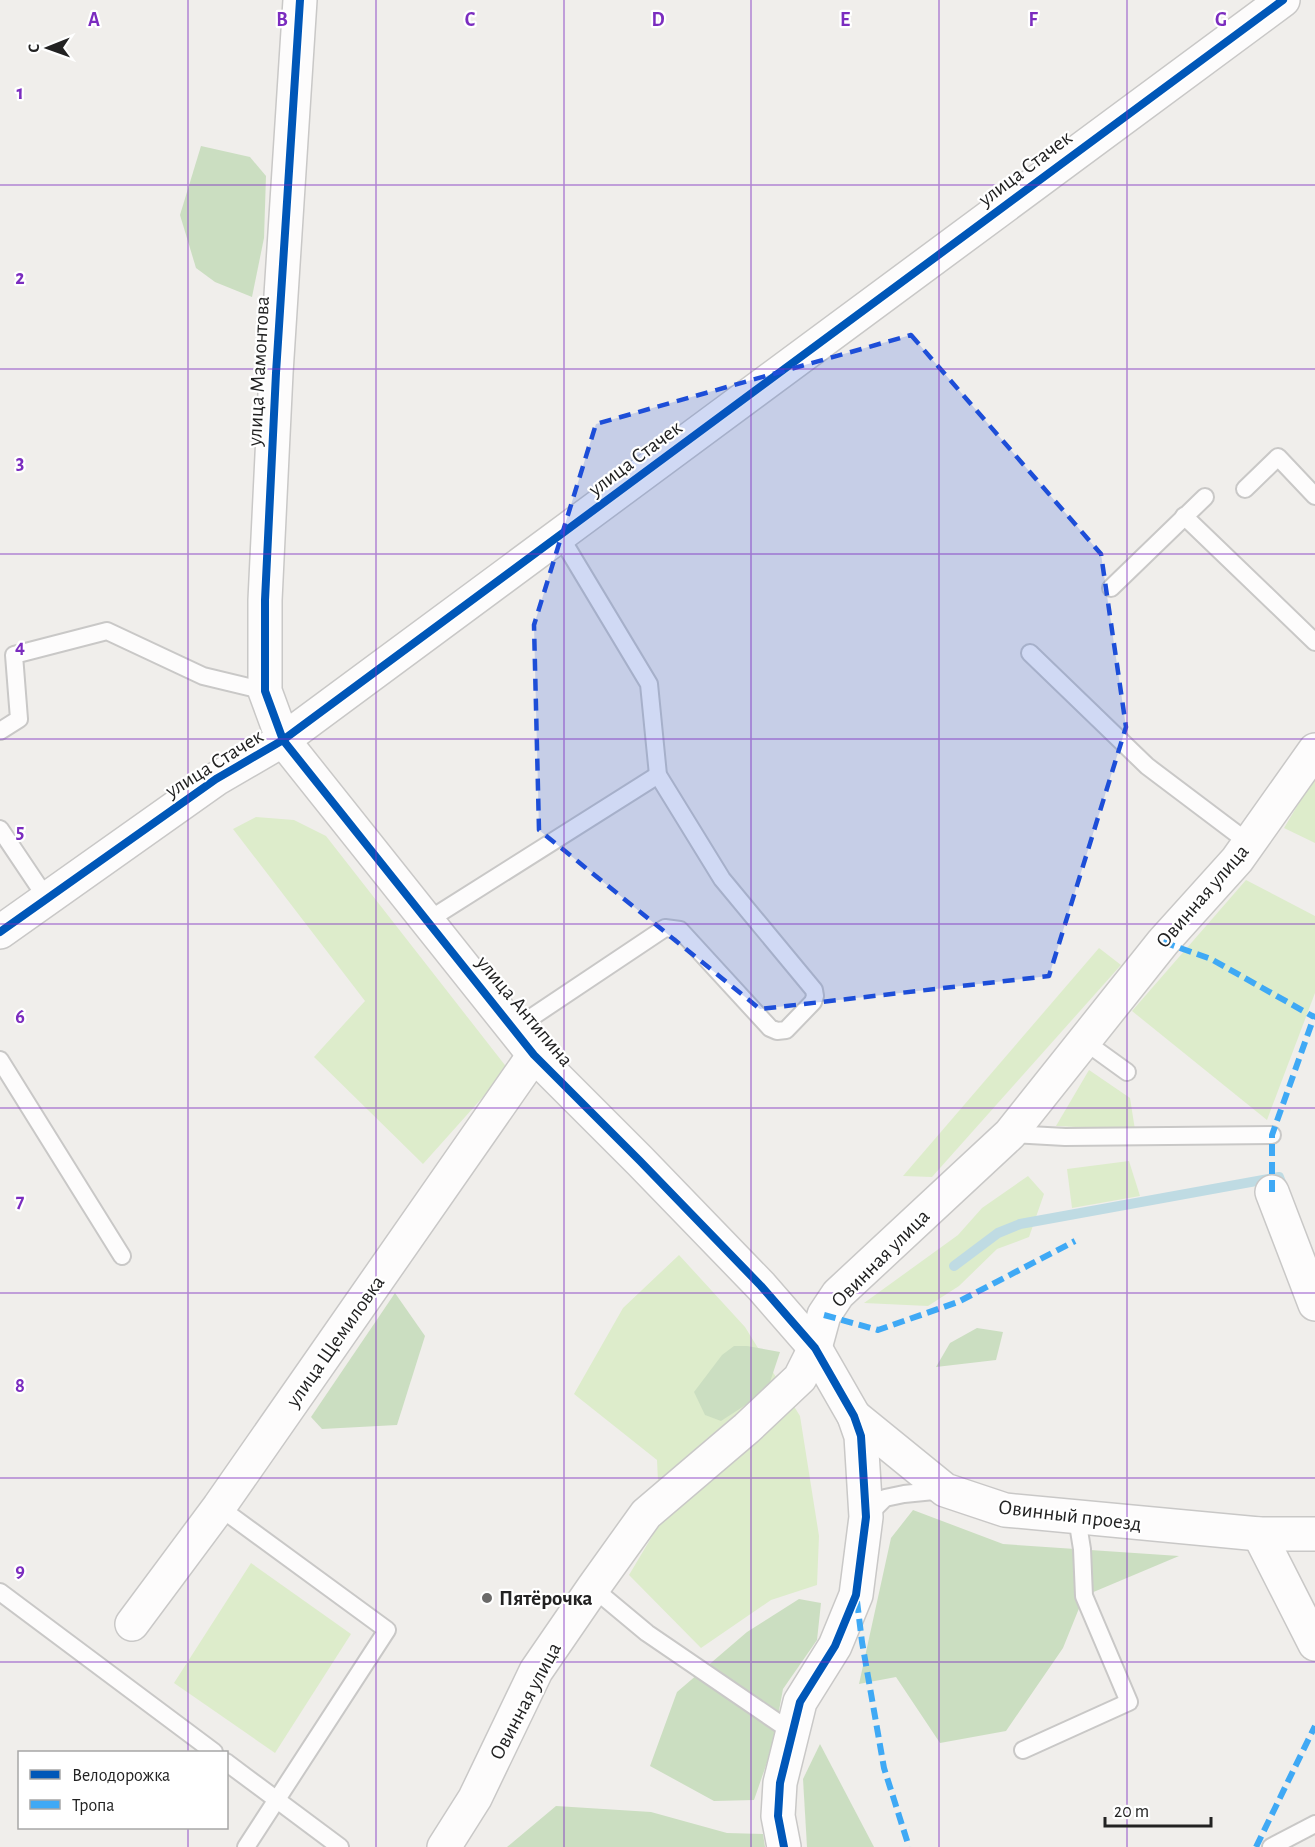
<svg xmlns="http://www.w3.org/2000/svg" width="1315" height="1847" font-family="'Alegreya Sans',sans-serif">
<rect width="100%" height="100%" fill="#f0eeeb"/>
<!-- grass -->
<g fill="#ddeccb">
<path d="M1315 776V843L1284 828Z"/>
<path d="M256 817 294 820 326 836 508 1069 423 1164 314 1057 365 1001 233 829Z"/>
<path d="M1246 880 1315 916V993L1267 1120 1132 1011Z"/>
<path d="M1099 948 1121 965 932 1177 903 1176Z"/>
<path d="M1089 1070 1130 1098 1135 1130 1056 1126Z"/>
<path d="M1129 1161 1140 1196 1072 1208 1067 1169Z"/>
<path d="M1028 1176 1044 1194 1029 1237 997 1249 959 1286 928 1306 864 1303 958 1235 982 1208Z"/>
<path d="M679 1255 745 1327 800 1416 819 1536 817 1585 771 1600 701 1648 629 1575 660 1523 657 1460 574 1394 623 1308Z"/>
<path d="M251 1563 351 1634 275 1753 174 1683Z"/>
</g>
<!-- forest -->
<g fill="#cbdec1">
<path d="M201 146 250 157 266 176 264 238 252 297 215 282 196 268 180 215Z"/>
<path d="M395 1293 425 1336 397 1425 322 1429 311 1417Z"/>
<path d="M977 1328 1003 1332 996 1360 936 1367 950 1343Z"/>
<path d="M734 1346H747L780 1352 767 1391 721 1421 705 1415 694 1392 722 1355Z"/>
<path d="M913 1510 1003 1544 1179 1556 1084 1596 1063 1648 1006 1731 940 1743 896 1677 859 1684 891 1538Z"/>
<path d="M799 1599 821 1603 817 1640 783 1689 772 1748 754 1800 714 1801 650 1766 677 1692 747 1632Z"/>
<path d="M820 1744 874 1847H807L803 1779Z"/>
<path d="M556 1806 651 1812 727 1833 763 1834 765 1847H507Z"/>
</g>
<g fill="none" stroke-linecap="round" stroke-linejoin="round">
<!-- stream -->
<path stroke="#bfdbe3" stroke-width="10" d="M954 1266 998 1233 1020 1224 1279 1177 1284 1190"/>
<defs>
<g id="service">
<path d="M1245 489 1278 457 1315 496"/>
<path d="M1184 516 1315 642"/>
<path d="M1111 588 1205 497"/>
<path d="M1030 653 1147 766 1249 843"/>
<path d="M0 731 19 719 14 655 107 631 203 676 265 691"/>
<path d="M0 829 47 899"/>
<path d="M427 921 658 775"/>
<path d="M514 1029 665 928 680 930 770 1028 777 1031 786 1030 813 1002 815 996 814 990 722 879 658 775 649 684 560 536"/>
<path d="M1084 1041 1127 1072"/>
<path d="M0 1060 122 1256"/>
<path d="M1010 1134 1065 1137 1272 1135"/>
<path d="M219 1507 387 1630 246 1847"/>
<path d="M867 1516 885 1498 904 1494 944 1490"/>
<path d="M593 1588 647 1633 792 1732"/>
<path d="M0 1592 214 1752"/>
<path d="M1023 1750 1129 1702 1084 1596 1082 1549 1077 1518"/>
<path d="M226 1762 340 1847"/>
<path d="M1271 1847 1315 1824"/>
</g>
<g id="minor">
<path d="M300 0 276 373 265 600V691L283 740 1283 0"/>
<path d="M1272 1192 1315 1304"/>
<path d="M854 1416 945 1490 1005 1510 1259 1534H1315"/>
<path d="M1259 1534 1315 1644"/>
<path d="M132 1624 219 1507 534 1055"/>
<path d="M444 1847 475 1798 536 1671 593 1588 646 1514 747 1428 800 1378 815 1348 824 1315 838 1294 1010 1134 1163 942 1237 860 1315 750"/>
</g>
<path id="tertiary" d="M0 932 216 779 283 740 534 1055 640 1161 761 1286 815 1348 854 1416 861 1436 866 1517 856 1595 835 1646 800 1702 780 1783 778 1816 784 1847"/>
</defs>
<!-- service casing -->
<use href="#service" stroke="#c9c8c7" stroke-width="20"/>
<!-- minor casing -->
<use href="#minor" stroke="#c9c8c7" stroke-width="36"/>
<!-- tertiary casing -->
<use href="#tertiary" stroke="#c9c8c7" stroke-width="36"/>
<!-- service -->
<use href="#service" stroke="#fdfcfc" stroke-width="16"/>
<!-- minor -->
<use href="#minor" stroke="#fdfcfc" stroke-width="33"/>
<!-- tertiary -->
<use href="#tertiary" stroke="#fdfcfc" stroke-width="33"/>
<!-- quiet -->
<g stroke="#3fa9f5" stroke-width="6" stroke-dasharray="12 6" stroke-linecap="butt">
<path d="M1163 942 1211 959 1314 1017"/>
<path d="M1272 1192V1135L1315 1014"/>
<path d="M824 1315 878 1330 958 1302 1075 1241"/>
<path d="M857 1601 862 1642 884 1768 909 1847"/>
<path d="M1256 1847 1315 1726"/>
</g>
<defs>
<g id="cycleway">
<path d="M300 0 276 373 265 600V691L283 740 534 1055 640 1161 761 1286 815 1348 854 1416 861 1436 866 1517 856 1595 835 1646 800 1702 780 1783 778 1816 784 1847"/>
<path d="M0 932 216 779 283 740 1283 0"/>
</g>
</defs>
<!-- cycleway casing -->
<use href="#cycleway" stroke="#fff" stroke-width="11"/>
<!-- cycleway -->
<use href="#cycleway" stroke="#0057b8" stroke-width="8"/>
</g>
<!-- marked area -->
<path fill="#1d4ed8" fill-opacity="0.2" stroke="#1d4ed8" stroke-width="4.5" stroke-dasharray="12 8" stroke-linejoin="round" d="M911 335 1101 554 1126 727 1049 976 760 1009 539 830 534 625 596 424Z"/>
<!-- grid -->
<path fill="none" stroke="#7b2cbf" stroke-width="1.5" stroke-opacity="0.55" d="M188 0V1752M376 0V1847M564 0V1847M751 0V1847M939 0V1847M1127 0V1847M0 185H1315M0 369H1315M0 554H1315M0 739H1315M0 924H1315M0 1108H1315M0 1293H1315M0 1478H1315M0 1662H1315M188 1828V1847"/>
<!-- markers -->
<circle fill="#6a6968" stroke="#fff" stroke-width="2" cx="487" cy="1598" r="6"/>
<g text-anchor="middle" stroke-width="4.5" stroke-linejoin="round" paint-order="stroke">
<!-- street labels -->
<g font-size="21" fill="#222" stroke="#fff">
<text transform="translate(1025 168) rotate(-37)" y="7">улица Стачек</text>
<text transform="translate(258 371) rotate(-87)" y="7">улица Мамонтова</text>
<text transform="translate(635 458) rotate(-37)" y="7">улица Стачек</text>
<text transform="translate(214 763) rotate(-32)" y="7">улица Стачек</text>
<text transform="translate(1202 896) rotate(-49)" y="7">Овинная улица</text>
<text transform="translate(525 1011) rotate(50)" y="7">улица Антипина</text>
<text transform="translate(880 1258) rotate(-45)" y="7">Овинная улица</text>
<text transform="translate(335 1341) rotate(-55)" y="7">улица Щемиловка</text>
<text transform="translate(1070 1515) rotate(7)" y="7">Овинный проезд</text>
<text transform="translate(525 1701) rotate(-62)" y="7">Овинная улица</text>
</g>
<!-- poi labels -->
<g font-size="21" font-weight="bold" fill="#222" stroke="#fff" text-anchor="start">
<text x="499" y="1605">Пятёрочка</text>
</g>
</g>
<g font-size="20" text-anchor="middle" font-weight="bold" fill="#7b2cbf" stroke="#fff" stroke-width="4.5" stroke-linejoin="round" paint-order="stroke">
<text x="94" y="26">A</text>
<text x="282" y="26">B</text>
<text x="470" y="26">C</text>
<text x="658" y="26">D</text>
<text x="845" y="26">E</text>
<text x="1033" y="26">F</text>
<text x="1221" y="26">G</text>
<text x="20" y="99">1</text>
<text x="20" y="284">2</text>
<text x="20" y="469">3</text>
<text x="20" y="653">4</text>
<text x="20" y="838">5</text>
<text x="20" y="1023">6</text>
<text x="20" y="1207">7</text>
<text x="20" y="1392">8</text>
<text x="20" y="1577">9</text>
</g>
<!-- legend -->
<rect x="18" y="1751" width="210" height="78" fill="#ffffff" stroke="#a7a7a7" stroke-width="1.5"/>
<rect x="30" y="1770" width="30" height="9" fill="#0057b8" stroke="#a7a7a7" stroke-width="1.5"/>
<text x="72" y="1781" font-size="18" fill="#222222">Велодорожка</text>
<rect x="30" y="1800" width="30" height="9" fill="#3fa9f5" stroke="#a7a7a7" stroke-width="1.5"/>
<text x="72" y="1811" font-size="18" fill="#222222">Тропа</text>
<!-- north arrow -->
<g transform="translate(48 48) rotate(269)" stroke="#ffffff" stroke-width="4.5" paint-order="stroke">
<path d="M0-4.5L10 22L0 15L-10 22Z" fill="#222222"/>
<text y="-9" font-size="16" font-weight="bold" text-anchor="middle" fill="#222222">С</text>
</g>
<!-- scale -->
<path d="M1105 1817v9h106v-9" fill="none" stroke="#222222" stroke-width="3"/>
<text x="1114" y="1817" font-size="18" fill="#222222" stroke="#ffffff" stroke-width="4.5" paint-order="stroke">20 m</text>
</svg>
